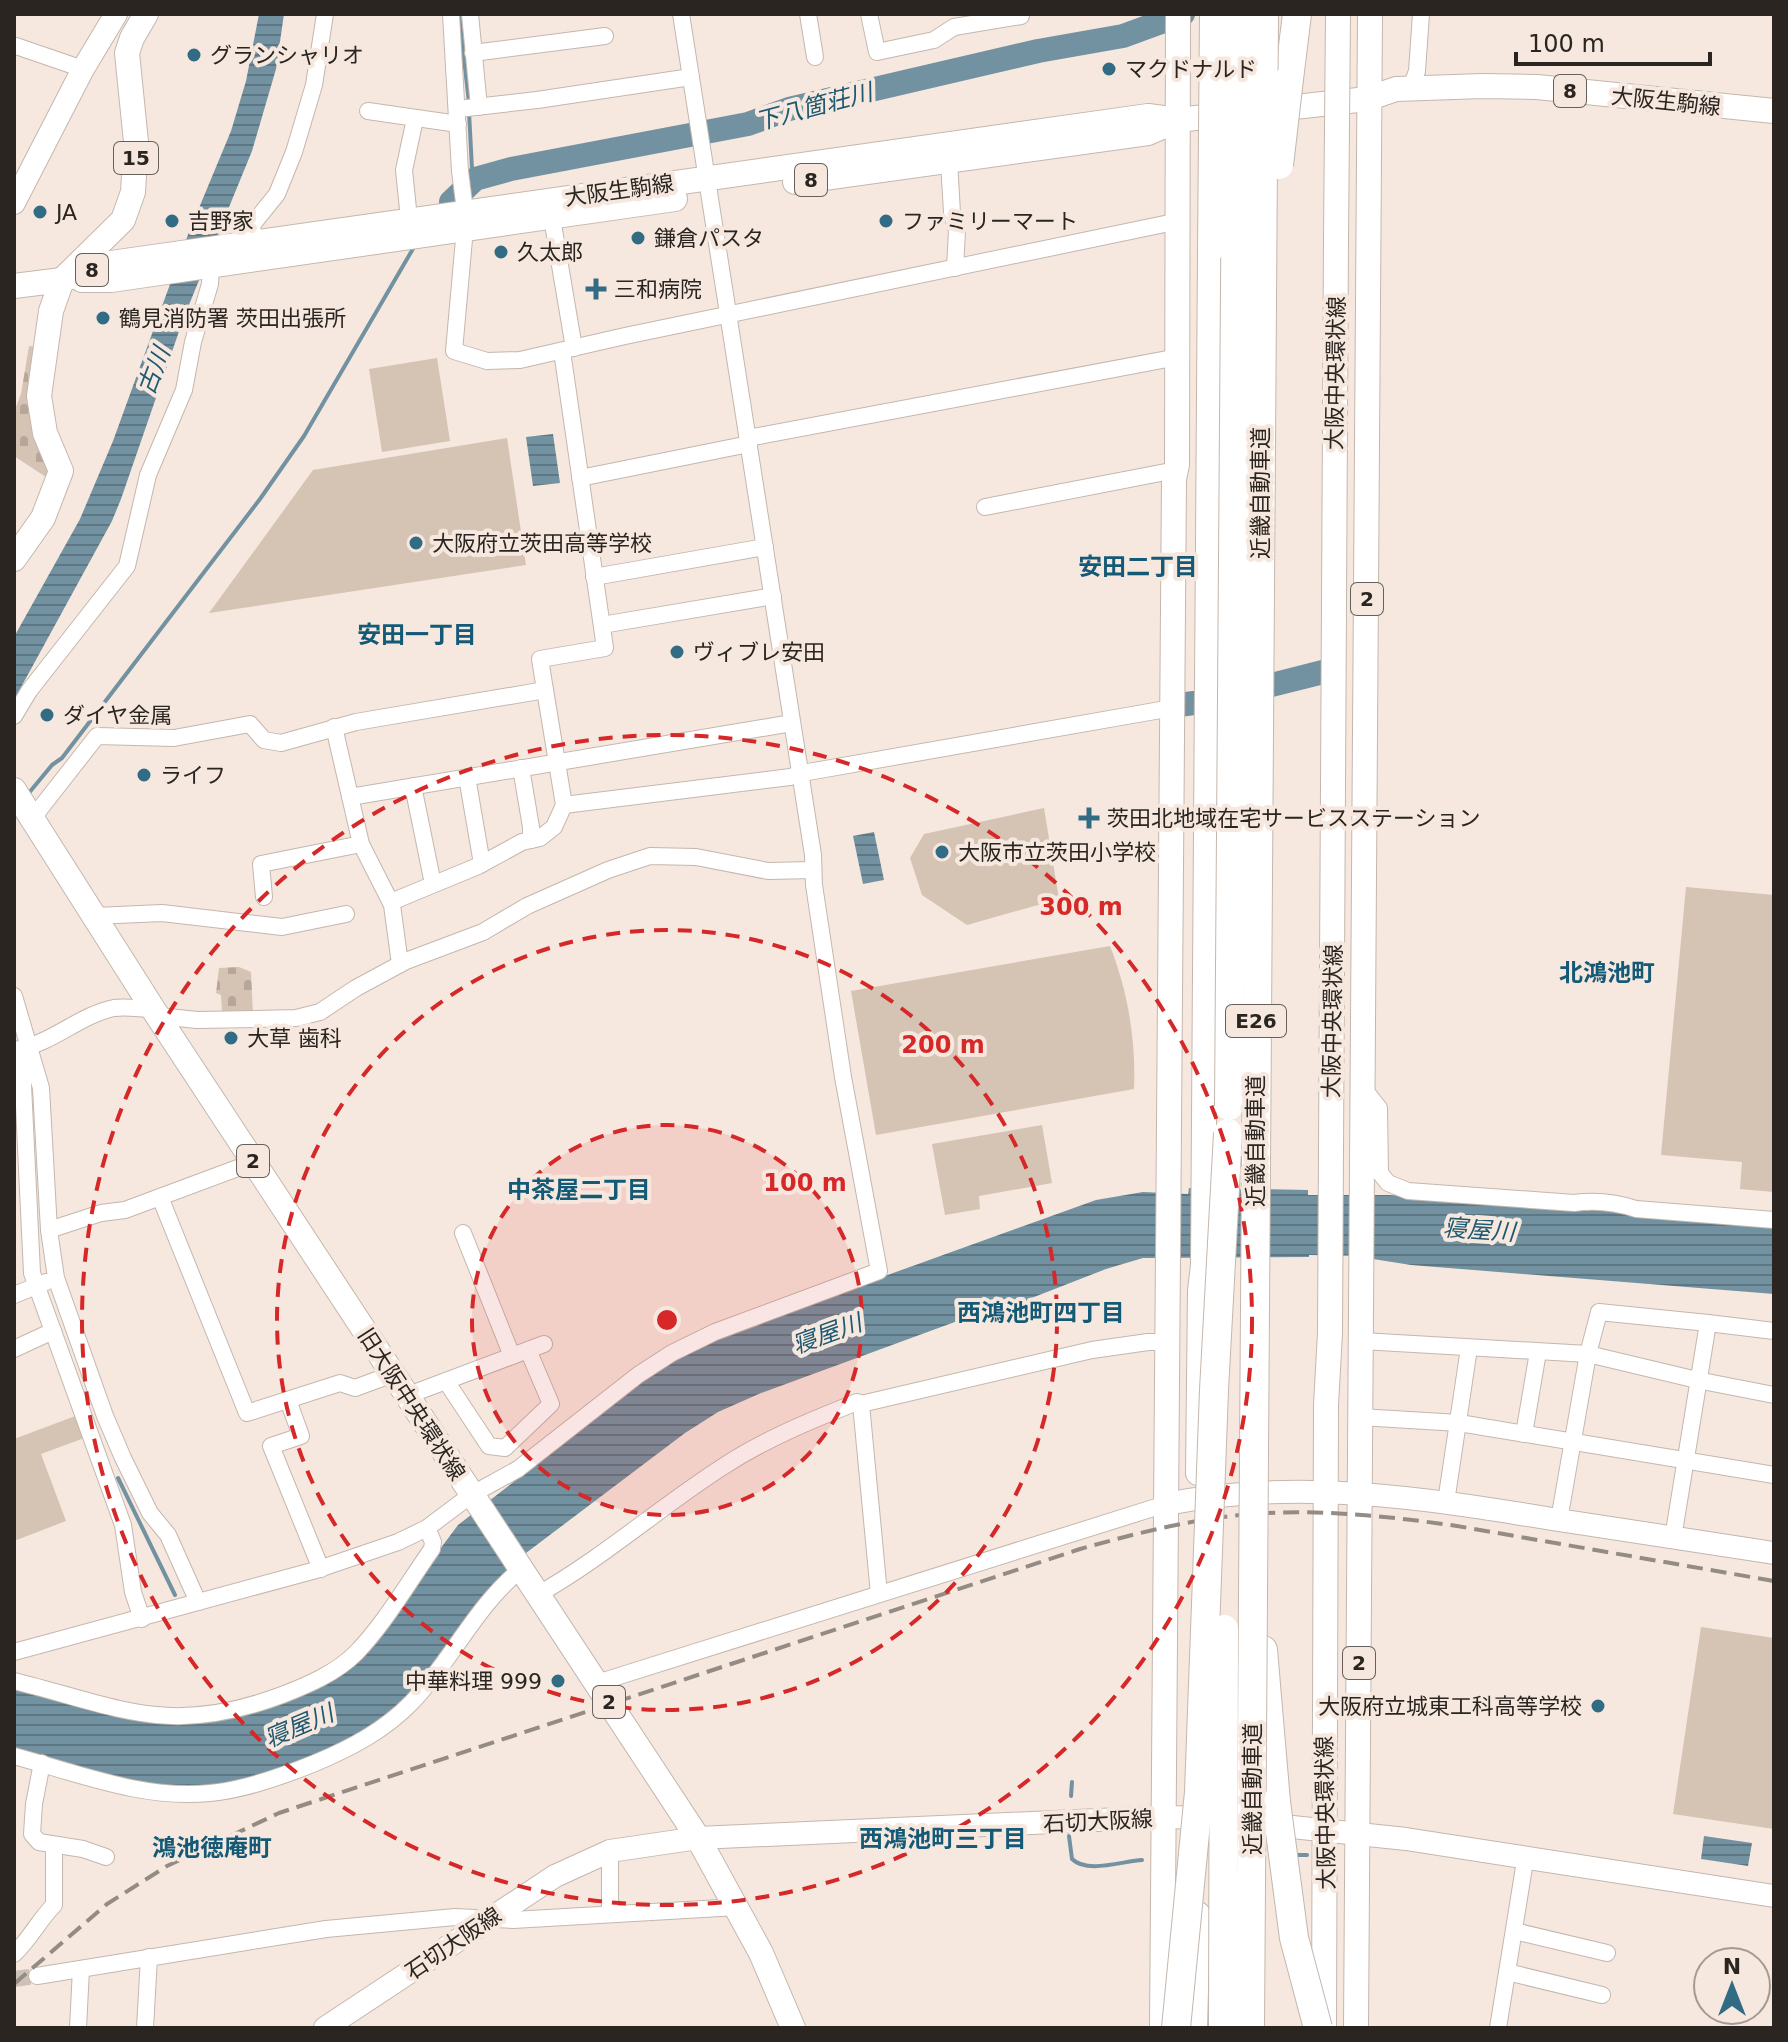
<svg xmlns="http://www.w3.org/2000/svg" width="1788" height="2042" font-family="'DejaVu Sans','Noto Sans JP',sans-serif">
<defs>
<pattern id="cemetery-stones" width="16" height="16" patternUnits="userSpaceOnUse" patternTransform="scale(2)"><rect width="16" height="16" fill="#d5c3b4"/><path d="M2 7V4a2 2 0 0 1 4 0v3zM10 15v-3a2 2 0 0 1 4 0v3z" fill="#b7a79a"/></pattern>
<pattern id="water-rules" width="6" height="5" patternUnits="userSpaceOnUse" patternTransform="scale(2)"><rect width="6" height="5" fill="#7392a1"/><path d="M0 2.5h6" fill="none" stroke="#5f7783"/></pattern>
</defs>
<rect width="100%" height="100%" fill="#f6e8de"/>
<!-- cemetery -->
<g fill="url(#cemetery-stones)">
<path d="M29 346 38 347 52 481 14 456V412L21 394Z"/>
<path d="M239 967 251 972 253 1015 222 1012 221 995 216 993 219 968Z"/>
</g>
<!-- green -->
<g fill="#d5c3b4">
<path d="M437 358 450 441 382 452 369 369Z"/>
<path d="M507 438 526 565 209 613 313 470Z"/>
<path d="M1044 808 1059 899 967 925 922 895 910 858 924 834Z"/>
<path d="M1686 887 1774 895V1192L1740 1189 1742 1162 1661 1155Z"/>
<path d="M1110 946C1128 992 1136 1040 1134 1089L876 1135 851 991Z"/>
<path d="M1042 1125 1052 1183 979 1196 980 1209 945 1215 932 1144Z"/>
<path d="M78 1415 87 1437 41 1454 66 1521 14 1541V1439Z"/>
<path d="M1701 1627 1774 1638V1829L1673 1814Z"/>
</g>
<!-- water -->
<g fill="url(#water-rules)">
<path d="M259 14H284L276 69 252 151 184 317 121 499 112 521 14 700V637L80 519 113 441 189 232 231 131 246 81Z"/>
<path d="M553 434 560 483 533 486 526 437Z"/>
<path d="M874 832 884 880 863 884 853 836Z"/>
<path d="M1189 1188 1308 1190V1195H1390L1589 1211 1591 1208 1613 1210 1614 1212 1774 1225V1294L1411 1265 1373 1259 1372 1256 1309 1255V1257L1143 1258 1106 1269 1029 1299 1007 1317 999 1310 982 1312 761 1393 718 1412 685 1433 526 1553 509 1571 427 1677 384 1722 312 1760 219 1788 142 1785 14 1751V1687L145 1722 305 1691 384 1624 458 1525 662 1367 700 1345 782 1313 1096 1200 1143 1192 1188 1194Z"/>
<path d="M1704 1836 1752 1843 1748 1866 1701 1859Z"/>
</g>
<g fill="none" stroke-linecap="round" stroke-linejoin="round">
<!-- stream -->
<g stroke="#7392a1" stroke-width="4">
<path d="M459 14 469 103"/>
<path d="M469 112 472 169 475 179"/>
<path d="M28 794 52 765 62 758 260 499 304 436 414 247"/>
<path d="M118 1478 175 1595"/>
<path d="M1071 1796 1072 1782"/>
<path d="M1069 1836 1072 1859C1087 1874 1123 1861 1142 1860"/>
<path d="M1293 1855H1307"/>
</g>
<!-- river -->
<g stroke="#7392a1" stroke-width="24">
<path d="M451 202 475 179 511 169 748 124 789 109 1038 51 1123 36 1183 14"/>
<path d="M1244 692 1323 672"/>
<path d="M1179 705 1194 703"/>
</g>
<!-- street-tunnel -->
<path stroke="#cdc1b8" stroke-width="16" stroke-dasharray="16 8" stroke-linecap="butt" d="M14 1979 37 1976"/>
<defs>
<g id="street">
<path d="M451 14 460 171 465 211"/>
<path d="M470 14 479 107"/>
<path d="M808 14 815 57"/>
<path d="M869 14 877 52 934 40 954 27 1021 16"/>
<path d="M14 47 16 46 83 69"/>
<path d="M473 53 605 36"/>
<path d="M1411 88 1417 71 1421 14"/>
<path d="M458 109 537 100 691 77"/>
<path d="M368 111 458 124"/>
<path d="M949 161 952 213 957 231 955 268"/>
<path d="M552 218 574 348"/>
<path d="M409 219 404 170 415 119"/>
<path d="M465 228 454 351 487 361 520 360 625 336 1179 221"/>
<path d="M254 242 252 225 277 194 294 152 314 85 325 14"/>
<path d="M748 438 1178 357"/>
<path d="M580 478 749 444"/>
<path d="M985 507 1176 470"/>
<path d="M594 577 765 547"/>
<path d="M602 625 773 596"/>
<path d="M14 716 29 691 127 566 148 475 184 390 193 342 210 284 211 266"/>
<path d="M334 727 361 844 392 905 400 964"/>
<path d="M521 768 531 827V840"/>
<path d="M467 777 482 864"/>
<path d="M413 786 433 884"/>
<path d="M350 797 792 723"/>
<path d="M564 805 790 777 808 772 1172 708"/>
<path d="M34 821 39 810 97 736 174 738 250 724 264 740 281 743 356 722 545 690 540 659 605 648 562 351"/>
<path d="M264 897 261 864 361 844"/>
<path d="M391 902 478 866 522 842 540 838 554 827 564 805 545 690"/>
<path d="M95 916 162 913 282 927 346 914"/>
<path d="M14 996 41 1088 49 1230 56 1278 105 1416 123 1458 150 1513 168 1535 198 1602"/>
<path d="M159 1016 197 1020 256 1019 296 1018 320 1012 356 988 406 961 483 932 527 906 608 870 650 856 696 857 768 871 813 870"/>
<path d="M24 1048 23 1085 32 1273 123 1525 133 1592 142 1619"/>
<path d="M19 1049C54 1042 80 1015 114 1008 127 1006 141 1009 153 1009"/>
<path d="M1363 1088 1379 1108 1380 1173 1388 1183 1408 1191 1574 1203C1596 1200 1615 1202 1636 1209L1774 1220"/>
<path d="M160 1197 247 1413 340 1383 355 1388 393 1374"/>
<path d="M49 1230 101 1213 125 1210 254 1162"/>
<path d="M463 1233 512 1356"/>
<path d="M14 1295 46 1282"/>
<path d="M1362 1341 1588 1354 1697 1380 1774 1395"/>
<path d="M14 1349 53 1331"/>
<path d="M446 1381 489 1446 505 1448 551 1404 528 1350"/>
<path d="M406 1396 544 1344"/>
<path d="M288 1400 301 1436 271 1446 321 1569"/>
<path d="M861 1404 879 1594"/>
<path d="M1360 1417 1459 1423 1774 1475"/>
<path d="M1524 1434 1538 1352"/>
<path d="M1446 1502 1469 1348"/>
<path d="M1559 1520 1588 1354 1599 1312 1708 1323"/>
<path d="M1673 1538 1708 1323 1774 1331"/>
<path d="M537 1595C603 1558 661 1506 724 1466 765 1439 812 1420 857 1402L861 1404 1092 1350 1148 1342H1167"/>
<path d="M14 1652 316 1570 398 1542 427 1528 471 1495 518 1469 638 1375 672 1353 715 1332 879 1271 843 1077 814 885 813 855 803 791 681 14"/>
<path d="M14 1681C122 1708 170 1737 282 1695 308 1685 336 1673 356 1653 385 1623 408 1583 432 1549L433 1542 427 1528"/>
<path d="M597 1683 1166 1504"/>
<path d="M14 1756C77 1773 144 1800 210 1793 245 1790 283 1776 315 1763 351 1748 385 1730 412 1702 451 1661 476 1606 520 1570"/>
<path d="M42 1763 34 1804 32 1834 39 1842 83 1849 106 1857"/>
<path d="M610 1914V1851"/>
<path d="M1514 1931 1607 1953"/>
<path d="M14 1954C31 1938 38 1921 54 1905V1845"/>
<path d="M1507 1972 1602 1995"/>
<path d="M37 1976 326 1929 455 1917 513 1920 738 1907"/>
<path d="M78 2028 81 1969"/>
<path d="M145 2028 149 1957"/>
<path d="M1498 2028 1526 1855"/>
</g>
<g id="secondary">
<path d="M14 203 83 69 116 14"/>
<path d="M1166 1504C1294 1478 1425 1498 1552 1519 1626 1531 1700 1542 1774 1553"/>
<path d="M1264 1824 1406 1839 1774 1896"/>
<path d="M325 2028 555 1876 610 1851 698 1838 1164 1817 1210 1818"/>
</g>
<g id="primary">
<path d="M1268 110 1367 99 1396 89 1483 86 1537 87 1774 111"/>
<path d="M795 182 1148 133 1176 121"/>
<path d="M82 280H111L675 199"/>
<path d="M14 286 62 280 111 263 1148 116 1178 120 1232 114"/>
<path d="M14 559 43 518 61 471 45 433 39 396 51 311 62 280 123 220 133 192 136 142 127 53 132 38 146 14"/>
<path d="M14 790 153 1009 698 1838 761 1953 793 2028"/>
<path d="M1198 1473 1200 1291 1203 1265 1210 252"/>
<path d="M1162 2028 1174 479 1177 465 1178 14"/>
<path d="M1195 2028 1198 1914"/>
<path d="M1324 2028 1326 1405 1330 1333 1336 238"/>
<path d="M1356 2028 1370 14"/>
</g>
<g id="highway">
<path d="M1289 79 1297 14"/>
<path d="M1263 1650 1276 1802"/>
</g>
</defs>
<!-- street casing -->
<use href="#street" stroke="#c4b7ad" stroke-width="18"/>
<!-- secondary casing -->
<use href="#secondary" stroke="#c4b7ad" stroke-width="24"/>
<!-- primary casing -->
<use href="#primary" stroke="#c4b7ad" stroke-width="26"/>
<!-- highway casing -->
<use href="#highway" stroke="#c4b7ad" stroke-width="30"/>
<!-- street -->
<use href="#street" stroke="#fff" stroke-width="16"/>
<!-- secondary -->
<use href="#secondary" stroke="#fff" stroke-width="22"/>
<!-- primary -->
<use href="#primary" stroke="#fff" stroke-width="24"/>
<!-- highway -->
<use href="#highway" stroke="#fff" stroke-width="28"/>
<!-- rail -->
<path stroke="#948b84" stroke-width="4" stroke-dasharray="16 8" stroke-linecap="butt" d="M14 1984 107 1904 167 1866 279 1813 1080 1549C1141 1532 1203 1516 1267 1513 1331 1510 1394 1517 1457 1526L1774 1581"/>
<defs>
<g id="primary-bridge">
<path d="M1336 238 1338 14"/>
<path d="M1210 252 1212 14"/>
</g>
<g id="highway-bridge">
<path d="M1279 165 1289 79"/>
<path d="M1229 1106 1237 14"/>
<path d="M1276 1802 1294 1938 1318 2028"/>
<path d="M1176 2028 1199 1792 1214 1390 1228 1133"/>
<path d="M1223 2028 1224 1629"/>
<path d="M1250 2028 1264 14"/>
</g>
</defs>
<!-- primary-bridge casing -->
<use href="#primary-bridge" stroke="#c4b7ad" stroke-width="26" stroke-linecap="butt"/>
<!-- highway-bridge casing -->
<use href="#highway-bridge" stroke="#c4b7ad" stroke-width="30" stroke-linecap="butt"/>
<!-- primary-bridge -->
<use href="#primary-bridge" stroke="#fff" stroke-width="24"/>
<!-- highway-bridge -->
<use href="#highway-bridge" stroke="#fff" stroke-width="28"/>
</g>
<!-- distance rings -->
<circle cx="667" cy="1320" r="195" fill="#d62828" fill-opacity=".12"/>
<g fill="none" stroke="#d62828" stroke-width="4" stroke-dasharray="14 10">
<circle cx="667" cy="1320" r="195"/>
<circle cx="667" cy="1320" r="390"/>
<circle cx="667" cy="1320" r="585"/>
</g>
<!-- markers -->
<g fill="#326b84" stroke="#f6e8de" stroke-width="3">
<circle cx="194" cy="55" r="8"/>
<circle cx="1109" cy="69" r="8"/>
<circle cx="40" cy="212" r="8"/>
<circle cx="172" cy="221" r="8"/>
<circle cx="886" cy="221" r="8"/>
<circle cx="638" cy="238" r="8"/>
<circle cx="501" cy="252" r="8"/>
<path d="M592 277h8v8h8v8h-8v8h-8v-8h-8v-8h8z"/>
<circle cx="103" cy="318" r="8"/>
<circle cx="416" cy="543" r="8"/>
<circle cx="677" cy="652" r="8"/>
<circle cx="47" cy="715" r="8"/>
<circle cx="144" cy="775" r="8"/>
<path d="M1085 806h8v8h8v8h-8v8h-8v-8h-8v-8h8z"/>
<circle cx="942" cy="852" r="8"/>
<circle cx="231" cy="1038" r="8"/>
<circle cx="558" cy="1681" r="8"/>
<circle cx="1598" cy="1706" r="8"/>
</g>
<g text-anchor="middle" stroke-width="8" stroke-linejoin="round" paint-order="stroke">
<!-- shield labels -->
<g fill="#f6e8de" stroke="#67605a" stroke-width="2">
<rect x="1554" y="75" width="32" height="32" rx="6"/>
<rect x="114" y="142" width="44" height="32" rx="6"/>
<rect x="795" y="164" width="32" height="32" rx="6"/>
<rect x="76" y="254" width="32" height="32" rx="6"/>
<rect x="1351" y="583" width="32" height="32" rx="6"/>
<rect x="1226" y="1005" width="60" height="32" rx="6"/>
<rect x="237" y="1145" width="32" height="32" rx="6"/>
<rect x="1343" y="1647" width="32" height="32" rx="6"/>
<rect x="593" y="1686" width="32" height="32" rx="6"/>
</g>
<g font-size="20" font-weight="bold" fill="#2a2521">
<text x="1570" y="98">8</text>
<text x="136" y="165">15</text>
<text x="811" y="187">8</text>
<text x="92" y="277">8</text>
<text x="1367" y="606">2</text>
<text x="1256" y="1028">E26</text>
<text x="253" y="1168">2</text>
<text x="1359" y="1670">2</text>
<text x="609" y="1709">2</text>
</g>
<!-- poi labels -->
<g font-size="22" fill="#2a2521" stroke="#f6e8de" text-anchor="start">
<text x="210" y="63">グランシャリオ</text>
<text x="1125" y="77">マクドナルド</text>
<text x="56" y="220">JA</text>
<text x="188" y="229">吉野家</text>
<text x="902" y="229">ファミリーマート</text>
<text x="654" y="246">鎌倉パスタ</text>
<text x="517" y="260">久太郎</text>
<text x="614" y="297">三和病院</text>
<text x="119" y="326">鶴見消防署 茨田出張所</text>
<text x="432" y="551">大阪府立茨田高等学校</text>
<text x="693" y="660">ヴィブレ安田</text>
<text x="63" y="723">ダイヤ金属</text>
<text x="160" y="783">ライフ</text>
<text x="1107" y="826">茨田北地域在宅サービスステーション</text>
<text x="958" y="860">大阪市立茨田小学校</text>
<text x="247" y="1046">大草 歯科</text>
<text x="542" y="1689" text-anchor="end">中華料理 999</text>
<text x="1582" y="1714" text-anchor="end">大阪府立城東工科高等学校</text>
</g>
<!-- street labels -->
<g font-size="22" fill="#2a2521" stroke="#f6e8de">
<text transform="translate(1666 101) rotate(6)" y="8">大阪生駒線</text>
<text transform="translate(619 190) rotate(-8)" y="8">大阪生駒線</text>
<text transform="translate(1335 373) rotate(-89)" y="8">大阪中央環状線</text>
<text transform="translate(1260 493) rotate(-90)" y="8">近畿自動車道</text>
<text transform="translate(1332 1021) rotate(-89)" y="8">大阪中央環状線</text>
<text transform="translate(1255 1141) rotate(-90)" y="8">近畿自動車道</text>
<text transform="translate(412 1404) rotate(57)" y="8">旧大阪中央環状線</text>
<text transform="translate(1252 1789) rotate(-90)" y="8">近畿自動車道</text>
<text transform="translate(1325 1813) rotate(-91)" y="8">大阪中央環状線</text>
<text transform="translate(1098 1821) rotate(-3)" y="8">石切大阪線</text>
<text transform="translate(453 1943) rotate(-34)" y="8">石切大阪線</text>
</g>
<!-- water labels -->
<g font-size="24" font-style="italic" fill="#1e5871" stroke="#f6e8de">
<text transform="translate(814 107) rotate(-15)" y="8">下八箇荘川</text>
<text transform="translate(154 371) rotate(-69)" y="8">古川</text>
<text transform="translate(1479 1230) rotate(4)" y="8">寝屋川</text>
<text transform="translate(827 1334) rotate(-20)" y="8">寝屋川</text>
<text transform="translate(299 1726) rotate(-23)" y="8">寝屋川</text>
</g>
<!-- neighbourhood labels -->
<g font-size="24" font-weight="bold" fill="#145a76" stroke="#f6e8de">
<text x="1138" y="575">安田二丁目</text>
<text x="417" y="643">安田一丁目</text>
<text x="1607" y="981">北鴻池町</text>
<text x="579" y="1198">中茶屋二丁目</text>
<text x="1041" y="1321">西鴻池町四丁目</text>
<text x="943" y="1847">西鴻池町三丁目</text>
<text x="212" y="1856">鴻池徳庵町</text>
</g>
</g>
<circle cx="667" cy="1320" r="12" fill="#d62828" stroke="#f6e8de" stroke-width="4"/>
<g font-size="24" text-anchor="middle" font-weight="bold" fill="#d62828" stroke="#f6e8de" stroke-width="8" stroke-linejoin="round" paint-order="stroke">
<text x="1081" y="915">300 m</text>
<text x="943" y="1053">200 m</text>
<text x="805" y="1191">100 m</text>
</g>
<!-- border -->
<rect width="1788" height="2042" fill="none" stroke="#2a2521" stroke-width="32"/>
<!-- north arrow -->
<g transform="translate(1732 1986)"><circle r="38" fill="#f6e8de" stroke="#a49a92" stroke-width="2"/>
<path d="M0-6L14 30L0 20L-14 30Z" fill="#326b84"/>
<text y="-12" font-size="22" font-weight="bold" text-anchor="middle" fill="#2a2521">N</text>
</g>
<!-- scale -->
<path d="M1516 52v12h194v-12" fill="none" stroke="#2a2521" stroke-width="4"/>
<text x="1528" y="52" font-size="24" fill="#2a2521" stroke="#f6e8de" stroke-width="6" paint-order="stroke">100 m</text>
</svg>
